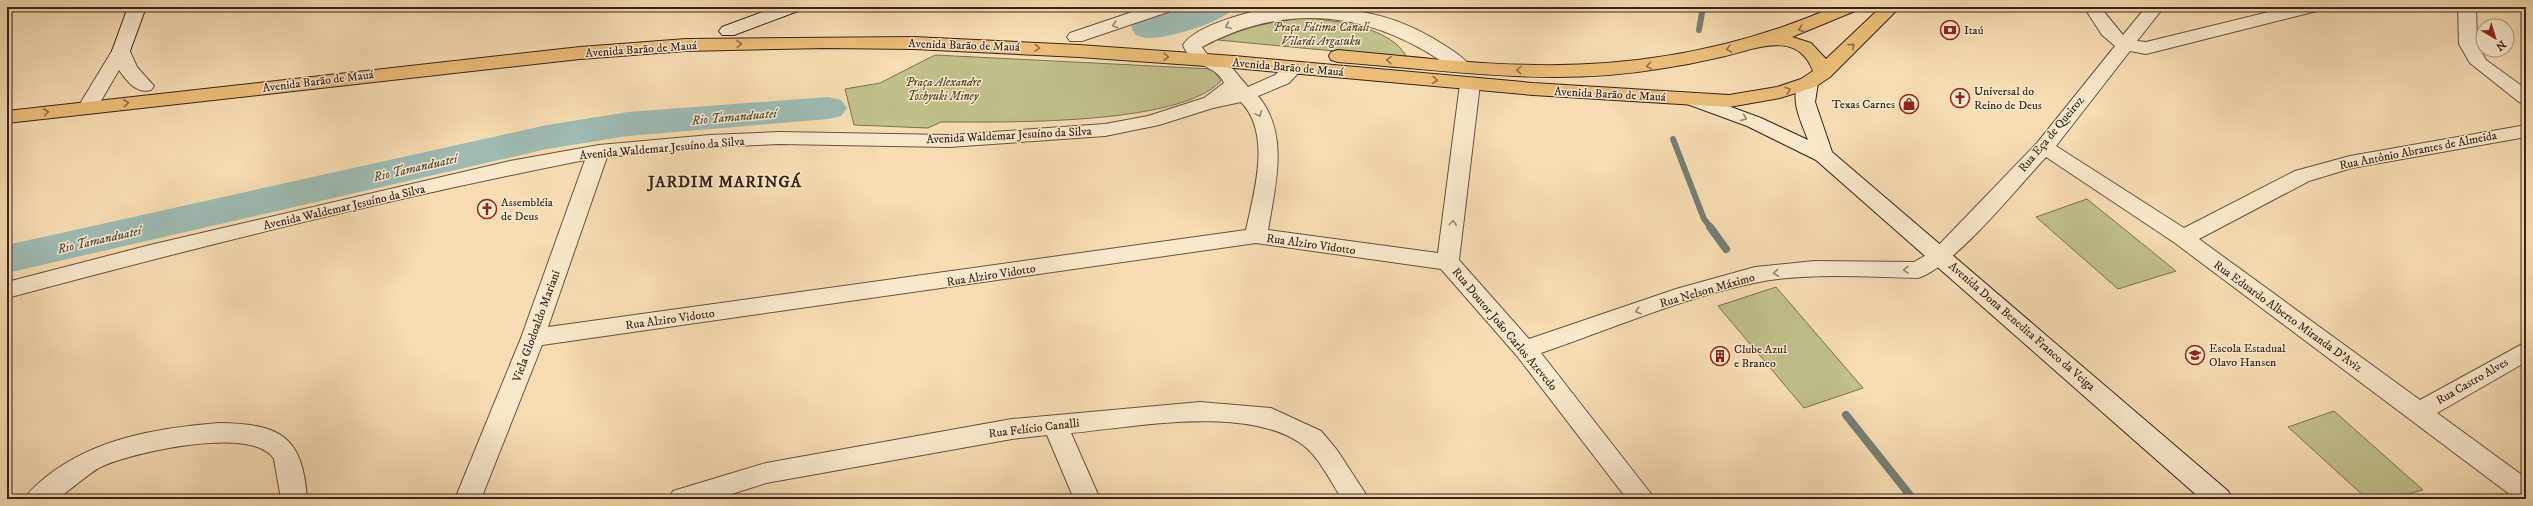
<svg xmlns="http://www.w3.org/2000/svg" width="2533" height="506" font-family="'IM FELL DW Pica',serif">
<rect width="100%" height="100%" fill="#f5ddb1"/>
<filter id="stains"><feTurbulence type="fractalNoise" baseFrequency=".005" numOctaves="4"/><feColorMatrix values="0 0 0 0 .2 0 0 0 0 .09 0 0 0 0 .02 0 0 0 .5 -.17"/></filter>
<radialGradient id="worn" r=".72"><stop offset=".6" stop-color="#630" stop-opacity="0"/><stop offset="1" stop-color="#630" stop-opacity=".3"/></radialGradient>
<!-- green -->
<g fill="#c0c089" stroke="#7c7252">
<path d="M1304 18C1334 20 1393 27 1407 58L1218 40C1248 26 1271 22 1304 18Z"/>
<path d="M935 55 1212 69 1221 81C1179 126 1002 122 941 122L928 128 854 125 845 89 880 83Z"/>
<path d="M2087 199 2176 271 2118 289 2036 217Z"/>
<path d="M1776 287 1863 388 1804 408 1718 306Z"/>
<path d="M2334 411 2423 490 2389 499H2367L2288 427Z"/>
</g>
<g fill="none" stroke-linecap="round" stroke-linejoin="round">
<!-- stream-far1 -->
<g stroke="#757e76" stroke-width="6">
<path d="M1699 30 1703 7"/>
<path d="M1673 139 1704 219 1711 228"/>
</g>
<!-- stream -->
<g stroke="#757e76" stroke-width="8">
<path d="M1710 227 1726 249"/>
<path d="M1846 415 1913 499"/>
</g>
<!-- river -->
<g fill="#9ebab3" fill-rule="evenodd">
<path d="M1190 7H1235C1224 22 1167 39 1148 38 1144 38 1139 36 1136 35L1131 28 1136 21Z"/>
<path d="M828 97 841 100 847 108 841 116 828 119 628 136 547 149 7 273V245L547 125 628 112Z"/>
</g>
<defs>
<g id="street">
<path d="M1147 7H1174L1171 11 1082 41H1070L1067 37 1070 33Z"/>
<path d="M1277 7C1342 7 1387 8 1444 45 1453 51 1464 57 1470 66L1468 70H1454C1375 12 1289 0 1202 47L1206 53 1233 69 1248 87 1275 75 1287 64H1301L1303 68 1289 83 1258 96C1290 134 1275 187 1268 230L1438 253 1460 84 1463 80H1477L1480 84 1459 260 1529 339 1676 289 1755 267 1814 261 1914 262 1933 251 2037 143 2115 46 2102 35 2084 7H2100L2123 35 2146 7H2164L2137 41 2146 42 2289 7H2320L2317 11 2146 54 2130 51 2056 146 2184 228 2295 171 2350 156 2526 125V137L2352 168 2309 181 2199 239 2420 400 2526 342V362L2437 413 2526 478V499H2516L2175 243 2046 157C2017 188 1954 267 1918 278 1864 277 1807 272 1754 283 1682 298 1611 329 1541 353L1655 499H1627L1517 356 1441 269 1256 243 542 345 481 499H455L521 338 585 160C391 198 198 247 7 298V282L150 245 510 161 599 145 710 135 779 132 949 135 1105 124 1148 116 1204 98 1224 83C1218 66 1191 67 1183 45 1197 24 1252 11 1277 7ZM1241 102C1272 134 1254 192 1246 230L548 327 607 157 710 147 779 144 949 147 1105 136 1159 125 1213 108Z"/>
<path d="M2458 7H2476L2477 44 2486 60 2526 89V104L2519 102 2470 63 2459 44Z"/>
<path d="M121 45 128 47 137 67 154 86 151 90C136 94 127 81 119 70L95 111H81L78 107 112 51 114 47Z"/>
<path d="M1200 402 1271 408 1321 431 1337 450 1369 499H1342C1331 482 1319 457 1303 445 1248 404 1135 427 1071 433L1100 499H1074L1047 435 1012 439 766 483 716 499H669L673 491 766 463 1012 419Z"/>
<path d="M219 423C279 424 303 435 307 499H281L274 459C254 425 134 452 103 466 90 471 62 498 55 499 46 501 34 499 25 499 30 489 38 484 46 477 95 438 158 428 219 423Z"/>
</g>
<g id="secondary">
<path d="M128 7H146L130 51 128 55H114L112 51Z"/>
<path d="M776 7H801L798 11 734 35H722L719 31 722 27Z"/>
<path d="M1808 77 1815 79 1818 83 1815 102 1832 152 2228 491 2232 499H2201L1816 160 1747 126 1687 104 1684 100 1687 96H1701L1761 118 1808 140C1801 121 1788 97 1801 79Z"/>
</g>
<path id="primary" d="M1834 7H1858L1855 11 1792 37 1811 43 1826 59 1881 7H1900L1830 77 1815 87 1780 98 1729 107 1533 95 1234 68 1079 57 914 49 826 48 686 51 580 59 7 123V111L580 47 686 39 914 37 1079 45 1234 56 1533 83 1729 95 1777 87 1801 79 1813 71C1797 28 1753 50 1721 57 1700 62 1679 66 1658 69 1552 87 1444 70 1338 62L1331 60 1329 56 1331 52 1338 50C1403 56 1469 64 1534 65 1638 67 1739 48 1834 7Z"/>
</defs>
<!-- street casing -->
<use href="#street" stroke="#675240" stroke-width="2"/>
<!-- secondary casing -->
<use href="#secondary" stroke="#38241a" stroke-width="2"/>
<!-- primary casing -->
<use href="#primary" stroke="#38241a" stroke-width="2"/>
<!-- street -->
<use href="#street" fill="#f8e9cc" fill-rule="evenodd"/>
<!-- secondary -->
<use href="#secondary" fill="#f8e9cc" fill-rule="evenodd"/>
<!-- primary -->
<use href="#primary" fill="#eabe78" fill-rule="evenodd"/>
</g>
<!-- one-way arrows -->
<defs><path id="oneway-chevron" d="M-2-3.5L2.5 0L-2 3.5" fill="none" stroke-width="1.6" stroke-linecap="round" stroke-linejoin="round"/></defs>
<g stroke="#988673">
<use href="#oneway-chevron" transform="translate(1115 25) rotate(163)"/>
<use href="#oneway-chevron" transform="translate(1228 26) rotate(158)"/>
<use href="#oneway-chevron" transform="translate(1259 114) rotate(66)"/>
<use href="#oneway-chevron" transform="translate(1744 118) rotate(22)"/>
<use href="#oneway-chevron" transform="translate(1453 223) rotate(-83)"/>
<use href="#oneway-chevron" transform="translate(1906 270) rotate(178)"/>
<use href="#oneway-chevron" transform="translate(1776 273) rotate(174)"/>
<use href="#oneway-chevron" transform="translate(1638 311) rotate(161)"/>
</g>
<g stroke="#917149">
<use href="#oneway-chevron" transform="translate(1801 29) rotate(161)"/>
<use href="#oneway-chevron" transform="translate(739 44) rotate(-1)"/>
<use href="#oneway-chevron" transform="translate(1852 46) rotate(-42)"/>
<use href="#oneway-chevron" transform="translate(1037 48) rotate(4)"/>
<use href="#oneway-chevron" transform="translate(1729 49) rotate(166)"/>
<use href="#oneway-chevron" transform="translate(1166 57) rotate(4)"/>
<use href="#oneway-chevron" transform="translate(1389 60) rotate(-176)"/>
<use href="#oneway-chevron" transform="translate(1649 66) rotate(170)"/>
<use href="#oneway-chevron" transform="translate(1519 70) rotate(-176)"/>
<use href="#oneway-chevron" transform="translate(1435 80) rotate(5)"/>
<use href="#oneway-chevron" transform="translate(1788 90) rotate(-19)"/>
<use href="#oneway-chevron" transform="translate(126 103) rotate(-6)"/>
<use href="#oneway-chevron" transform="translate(46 112) rotate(-7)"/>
</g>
<!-- icons -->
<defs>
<symbol id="bank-ring" viewBox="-11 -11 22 22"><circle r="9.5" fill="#f8e9cc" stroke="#8f2418" stroke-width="1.5"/><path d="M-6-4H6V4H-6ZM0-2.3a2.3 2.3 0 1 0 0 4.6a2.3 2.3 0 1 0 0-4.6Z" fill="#8f2418"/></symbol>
<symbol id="church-ring" viewBox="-11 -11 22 22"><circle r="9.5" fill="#f8e9cc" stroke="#8f2418" stroke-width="1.5"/><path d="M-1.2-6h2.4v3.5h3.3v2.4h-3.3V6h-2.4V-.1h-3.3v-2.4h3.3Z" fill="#8f2418"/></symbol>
<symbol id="shop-ring" viewBox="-11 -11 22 22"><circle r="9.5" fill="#f8e9cc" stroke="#8f2418" stroke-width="1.5"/><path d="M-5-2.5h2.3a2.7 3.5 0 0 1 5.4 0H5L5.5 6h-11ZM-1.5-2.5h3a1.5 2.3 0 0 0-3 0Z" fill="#8f2418"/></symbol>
<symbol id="school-ring" viewBox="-11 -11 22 22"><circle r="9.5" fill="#f8e9cc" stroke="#8f2418" stroke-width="1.5"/><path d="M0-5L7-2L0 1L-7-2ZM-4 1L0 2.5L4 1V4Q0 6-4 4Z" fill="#8f2418"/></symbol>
<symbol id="building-ring" viewBox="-11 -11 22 22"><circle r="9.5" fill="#f8e9cc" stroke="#8f2418" stroke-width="1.5"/><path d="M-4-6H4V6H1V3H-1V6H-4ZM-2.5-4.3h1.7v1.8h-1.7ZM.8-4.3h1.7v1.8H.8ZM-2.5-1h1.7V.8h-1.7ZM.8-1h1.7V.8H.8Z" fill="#8f2418"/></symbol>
</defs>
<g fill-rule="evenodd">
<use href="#bank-ring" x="1939" y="19" width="22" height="22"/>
<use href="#church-ring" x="1949" y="87" width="22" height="22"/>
<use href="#shop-ring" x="1898" y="93" width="22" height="22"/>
<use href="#church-ring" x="476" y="198" width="22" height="22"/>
<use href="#school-ring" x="2184" y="344" width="22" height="22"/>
<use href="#building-ring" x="1709" y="345" width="22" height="22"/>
</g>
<g text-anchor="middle" stroke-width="3" stroke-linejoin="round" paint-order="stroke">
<!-- park labels -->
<g font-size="12" font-style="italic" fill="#5a4b36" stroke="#f8e9cc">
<text x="1321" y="31">Praça Fátima Canali<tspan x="1321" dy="14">Vilardi Argasuku</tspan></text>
<text x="943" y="86">Praça Alexandre<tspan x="943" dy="14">Toshyuki Miney</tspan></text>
</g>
<!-- poi labels -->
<g font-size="12" fill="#38241a" stroke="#f8e9cc" text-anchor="start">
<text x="1964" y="34">Itaú</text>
<text x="1974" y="95">Universal do<tspan x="1974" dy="14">Reino de Deus</tspan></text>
<text x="1895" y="108" text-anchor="end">Texas Carnes</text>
<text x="501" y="206">Assembléia<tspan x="501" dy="14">de Deus</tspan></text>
<text x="2209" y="352">Escola Estadual<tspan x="2209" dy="14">Olavo Hansen</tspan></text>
<text x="1734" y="353">Clube Azul<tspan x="1734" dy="14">e Branco</tspan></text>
</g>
<!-- street labels -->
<g font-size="12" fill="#38241a" stroke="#f8e9cc">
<text transform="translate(964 45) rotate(2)" y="4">Avenida Barão de Mauá</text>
<text transform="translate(641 49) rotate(-4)" y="4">Avenida Barão de Mauá</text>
<text transform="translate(1288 67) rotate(5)" y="4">Avenida Barão de Mauá</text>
<text transform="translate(318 81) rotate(-7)" y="4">Avenida Barão de Mauá</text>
<text transform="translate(1610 94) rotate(3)" y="4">Avenida Barão de Mauá</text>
<text transform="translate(2051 134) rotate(-50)" y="4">Rua Eça de Queiroz</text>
<text transform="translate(1009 135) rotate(-3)" y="4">Avenida Waldemar Jesuíno da Silva</text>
<text transform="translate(662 148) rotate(-5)" y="4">Avenida Waldemar Jesuíno da Silva</text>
<text transform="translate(2418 150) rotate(-11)" y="4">Rua Antônio Abrantes de Almeida</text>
<text transform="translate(344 207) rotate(-13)" y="4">Avenida Waldemar Jesuíno da Silva</text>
<text transform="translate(1311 244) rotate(8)" y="4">Rua Alziro Vidotto</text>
<text transform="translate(991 275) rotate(-9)" y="4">Rua Alziro Vidotto</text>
<text transform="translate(1707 290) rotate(-16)" y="4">Rua Nelson Máximo</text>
<text transform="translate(2288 316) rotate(36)" y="4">Rua Eduardo Alberto Miranda D'Aviz</text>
<text transform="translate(670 319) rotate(-8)" y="4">Rua Alziro Vidotto</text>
<text transform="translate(536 326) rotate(-70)" y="4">Viela Glodoaldo Mariani</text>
<text transform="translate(2022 326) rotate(41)" y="4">Avenida Dona Benedita Franco da Veiga</text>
<text transform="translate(1505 329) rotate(50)" y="4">Rua Doutor João Carlos Azevedo</text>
<text transform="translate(2472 381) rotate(-30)" y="4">Rua Castro Alves</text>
<text transform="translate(1034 428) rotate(-7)" y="4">Rua Felício Canalli</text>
</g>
<!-- water labels -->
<g font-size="13" font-style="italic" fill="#575148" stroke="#f8e9cc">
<text transform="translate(734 116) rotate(-5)" y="5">Rio Tamanduateí</text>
<text transform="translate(415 167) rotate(-13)" y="5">Rio Tamanduateí</text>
<text transform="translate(99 239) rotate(-13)" y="5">Rio Tamanduateí</text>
</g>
<!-- district labels -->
<g font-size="16" font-weight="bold" letter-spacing="1" fill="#38241a" stroke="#f8e9cc">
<text x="725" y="187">JARDIM MARINGÁ</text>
</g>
</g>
<!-- margin -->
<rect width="2533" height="506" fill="none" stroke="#f5ddb1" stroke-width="24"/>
<rect x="8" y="8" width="2517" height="490" fill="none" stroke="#38241a" stroke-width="2"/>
<rect x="12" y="12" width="2509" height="482" fill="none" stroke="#38241a"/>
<!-- north arrow -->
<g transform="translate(2495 38) rotate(142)"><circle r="19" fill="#f8e9cc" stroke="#ab9a85"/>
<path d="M0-3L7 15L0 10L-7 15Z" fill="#8f2418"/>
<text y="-6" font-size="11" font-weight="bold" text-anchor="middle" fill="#38241a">N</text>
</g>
<rect width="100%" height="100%" filter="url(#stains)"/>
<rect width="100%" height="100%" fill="url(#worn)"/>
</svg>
